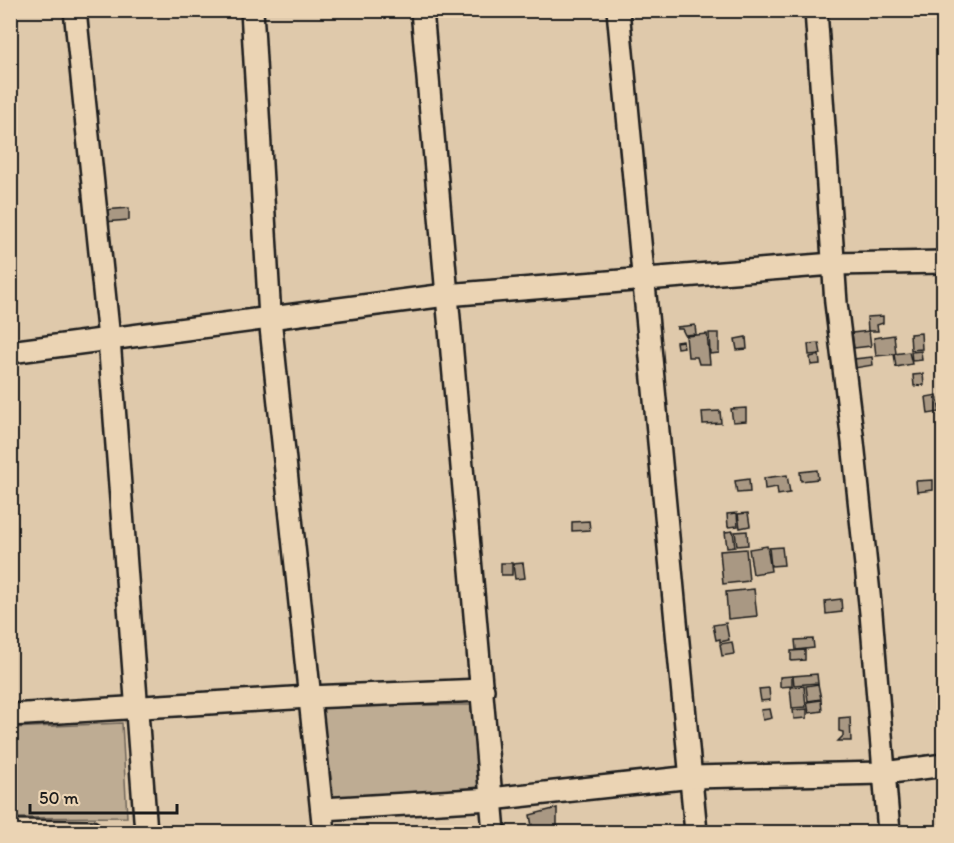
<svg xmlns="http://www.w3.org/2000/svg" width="954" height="843" font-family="Itim,sans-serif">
<rect width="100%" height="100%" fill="#dfc9ab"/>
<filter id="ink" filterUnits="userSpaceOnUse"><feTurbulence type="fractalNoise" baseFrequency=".0167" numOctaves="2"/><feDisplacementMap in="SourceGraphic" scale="12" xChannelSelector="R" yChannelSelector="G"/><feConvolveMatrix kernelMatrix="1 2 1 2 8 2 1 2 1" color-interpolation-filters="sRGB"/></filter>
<g filter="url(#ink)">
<!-- green -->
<g fill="#beac93" stroke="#6d6458" stroke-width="1.5">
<path d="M321 705H471L479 787 334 799Z"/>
<path d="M122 723 127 817 11 818V728Z"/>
</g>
<!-- building -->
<g fill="#a99883" stroke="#1c1c1c" stroke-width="1.5">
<path d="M129 208V220L104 222 103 210Z"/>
<path d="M883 316V323L877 325 878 331H868L867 317Z"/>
<path d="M695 325 696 334 685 335 682 329H677V327Z"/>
<path d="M869 331 871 346 854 348 852 333Z"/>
<path d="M709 333H719V353L710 354Z"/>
<path d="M921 333 922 349 911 350 910 334Z"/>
<path d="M707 334 710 364H699L697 357H688L686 336Z"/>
<path d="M894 335 896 354 876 356 874 338Z"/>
<path d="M746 337 747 349 737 350 735 339Z"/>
<path d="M683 341 684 347 677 348 676 342Z"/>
<path d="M819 343 821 354 809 355 808 344Z"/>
<path d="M921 351 922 360 912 361 911 352Z"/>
<path d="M909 352 912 364 896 367 894 354Z"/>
<path d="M819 355 820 364 811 365 810 357Z"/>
<path d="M872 357 873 365 855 368 854 359Z"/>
<path d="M923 374 924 385 914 386 913 375Z"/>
<path d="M937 395 940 412 928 414 926 397Z"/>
<path d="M746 408V421L733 422 731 409Z"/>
<path d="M720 411 721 423 703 424 702 412Z"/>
<path d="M817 470 818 479 801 481 800 472Z"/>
<path d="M787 475 790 493 778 495 777 487 765 489 764 478Z"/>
<path d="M749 479 750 492 737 493 735 481Z"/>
<path d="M933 480V490L917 492 916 481Z"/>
<path d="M737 513 738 526 728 527 727 514Z"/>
<path d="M748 513 750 526 740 528 738 514Z"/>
<path d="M589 521 590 530 572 531V522Z"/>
<path d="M733 531 735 547 727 548 725 532Z"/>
<path d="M747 531 748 545 737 546 735 532Z"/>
<path d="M767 546 771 571 753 574 749 549Z"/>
<path d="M782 547 784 565 771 566 769 548Z"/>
<path d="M746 549 749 581 723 584 720 551Z"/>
<rect x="501" y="563" width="11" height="12"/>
<path d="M523 563 525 578 515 579 513 564Z"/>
<path d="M754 589 757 616 728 619 726 592Z"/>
<path d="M841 599 842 612 826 614 825 601Z"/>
<path d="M726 623 729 640 720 642V639L716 640 713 625Z"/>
<path d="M813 639 814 648 796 650 795 640Z"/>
<path d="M732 642 734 654 722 656 720 644Z"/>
<path d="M805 650V660L791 661V651Z"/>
<path d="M817 674 818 683 794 685 793 676Z"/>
<path d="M792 676V686L780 687V677Z"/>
<path d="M818 684 821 699 808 701 806 686Z"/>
<path d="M804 686 806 707 792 708 790 687Z"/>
<path d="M769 688 770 700 761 701 759 689Z"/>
<path d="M821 700 822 711 809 713 807 702Z"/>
<path d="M770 709 772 718 763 720 761 710Z"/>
<path d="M807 709V718L794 719 793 710Z"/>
<path d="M850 717 851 741H838L843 736V732L839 731V718Z"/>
<path d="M557 808V832H533L530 815Z"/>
</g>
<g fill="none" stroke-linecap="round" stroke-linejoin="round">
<defs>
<g id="minor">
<path d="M75 10 109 339 146 832"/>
<path d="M252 10 270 318 324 832"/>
<path d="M422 10 494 832"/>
<path d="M618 10 696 832"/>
<path d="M816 10 836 303 853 442 871 613 889 832"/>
<path d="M10 352 446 295 833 264 944 262"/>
<path d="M10 715 309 697 483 690"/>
<path d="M322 809 491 799 692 777 884 773 944 765"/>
<path d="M10 831 91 832"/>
</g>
</defs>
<!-- minor casing -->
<use href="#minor" stroke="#1c1c1c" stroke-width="26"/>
<!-- minor -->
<use href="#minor" stroke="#ebd4b4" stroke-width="21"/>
</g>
</g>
<!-- margin -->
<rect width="954" height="843" fill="none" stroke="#ebd4b4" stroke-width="36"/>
<rect x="18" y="18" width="918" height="807" fill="none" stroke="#1c1c1c" stroke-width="2" filter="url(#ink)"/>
<!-- scale -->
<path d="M30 804v9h147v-9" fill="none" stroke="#1c1c1c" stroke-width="3"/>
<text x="39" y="804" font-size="18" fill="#1c1c1c" stroke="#ebd4b4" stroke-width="4.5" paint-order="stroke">50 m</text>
</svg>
